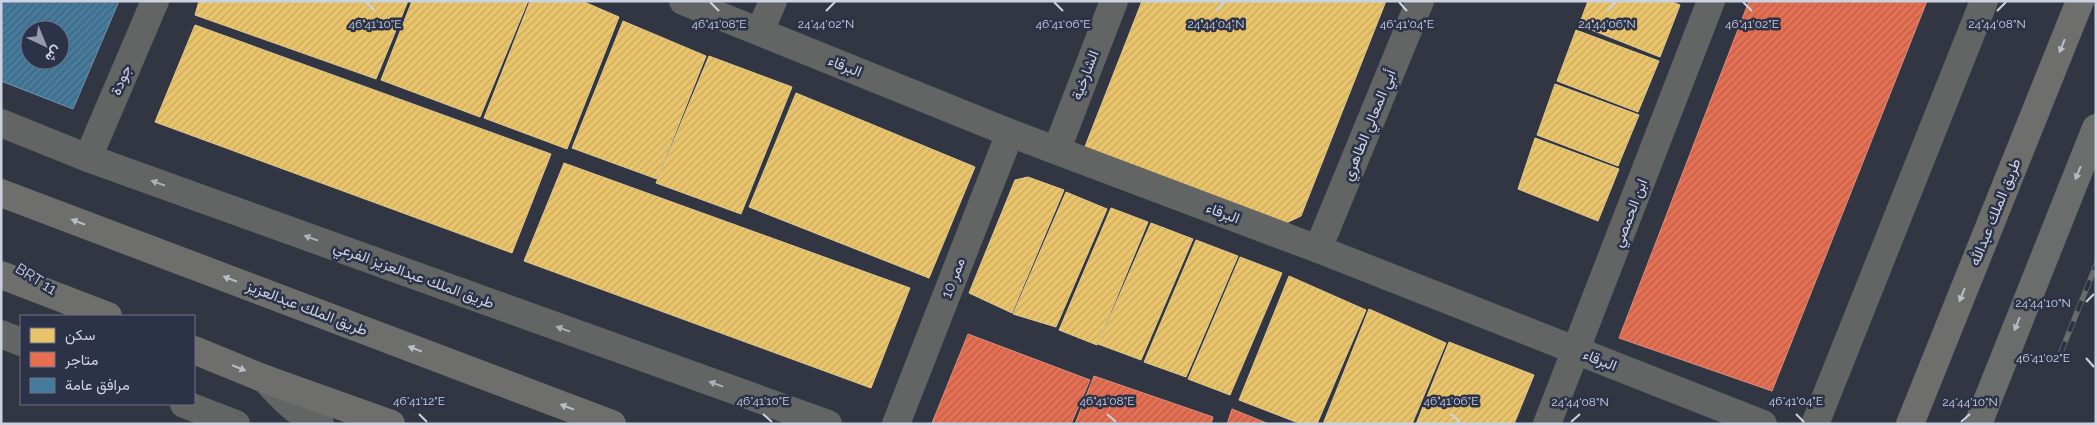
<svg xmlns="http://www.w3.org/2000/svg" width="2097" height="425" font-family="Raleway,Vazirmatn,sans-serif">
<defs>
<pattern id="homes-hatch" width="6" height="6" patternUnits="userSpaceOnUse" patternTransform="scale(1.25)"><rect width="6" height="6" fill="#e9c46a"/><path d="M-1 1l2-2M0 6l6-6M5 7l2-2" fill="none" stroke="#c7a962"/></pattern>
<pattern id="shops-hatch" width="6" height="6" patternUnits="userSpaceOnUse" patternTransform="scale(1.25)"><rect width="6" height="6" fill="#e76f51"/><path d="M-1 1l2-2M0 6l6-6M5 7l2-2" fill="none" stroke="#b4614d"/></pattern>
<pattern id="public-hatch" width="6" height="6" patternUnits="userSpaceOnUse" patternTransform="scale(1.25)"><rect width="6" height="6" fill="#457b9d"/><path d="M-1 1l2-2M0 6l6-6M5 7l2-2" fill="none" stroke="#426379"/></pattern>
</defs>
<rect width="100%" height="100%" fill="#323642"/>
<!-- homes -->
<g fill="url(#homes-hatch)" stroke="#e1c88d">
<path d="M199 1H408L376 79 195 15Z"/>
<path d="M412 1H528L480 117 381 80Z"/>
<path d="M530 1H582L619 17 567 149 484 118Z"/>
<path d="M1142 1H1386L1301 216 1284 224 1084 149Z"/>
<path d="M1588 1H1670L1680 5 1660 57 1579 25Z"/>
<path d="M623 21 706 56 657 179 572 148Z"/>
<path d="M195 25 551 154 512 253 155 122Z"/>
<path d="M1576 30 1659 61 1638 112 1557 81Z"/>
<path d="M709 56 792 87 741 214 656 183Z"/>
<path d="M1555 84 1639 115 1618 166 1537 135Z"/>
<path d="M796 93 975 167 929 278 749 207Z"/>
<path d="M1535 138 1619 169 1598 221 1518 189Z"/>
<path d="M564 163 910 288 871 388 524 261Z"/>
<path d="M1028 177 1064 190 1012 313 969 293 1015 180Z"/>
<path d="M1066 192 1107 209 1056 327 1013 314Z"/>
<path d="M1111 208 1148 222 1097 345 1059 330Z"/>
<path d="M1151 223 1193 239 1141 360 1098 344Z"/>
<path d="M1196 240 1238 256 1186 377 1144 362Z"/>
<path d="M1240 257 1282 273 1230 395 1188 379Z"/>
<path d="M1289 276 1366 310 1317 424H1301L1239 400Z"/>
<path d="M1369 309 1446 343 1412 424H1323Z"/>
<path d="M1449 342 1534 375 1514 424H1416Z"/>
</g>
<!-- shops -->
<g fill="url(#shops-hatch)" stroke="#df8d7c">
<path d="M1749 1H1927L1772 391 1619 338Z"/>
<path d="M968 334 1090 380 1071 424 932 423Z"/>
<path d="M1094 376 1213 417 1211 424H1075Z"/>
<path d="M1232 409 1269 424H1227Z"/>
</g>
<!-- public -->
<path fill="url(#public-hatch)" stroke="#6e95b1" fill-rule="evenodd" d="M1 1H119L73 109 1 81ZM30 30H60V60H30Z"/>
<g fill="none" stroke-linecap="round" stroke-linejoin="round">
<!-- minor -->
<g stroke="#636564" stroke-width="28">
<path d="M683 1 1010 133 1318 249 1763 424"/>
<path d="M760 31 773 1"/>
<path d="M1 123 88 158 828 424"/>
<path d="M1057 149 1114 1"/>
<path d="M88 158 155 1"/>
<path d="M1318 249 1420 1"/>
<path d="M1 334 21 342"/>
<path d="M265 379C281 397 297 414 320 424"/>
<path d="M184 404 236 424"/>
<path d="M896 424 1010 133"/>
<path d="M1547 424 1711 1"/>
<path d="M1815 424 1984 1"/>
</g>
<!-- major -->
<g stroke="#6e6f6c" stroke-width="28">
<path d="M1 193 612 424"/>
<path d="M1 275 108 316"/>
<path d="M194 350 265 379 391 424"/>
<path d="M1910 424 2080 1"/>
</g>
<!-- highway -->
<path stroke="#6a6d6b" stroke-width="28" d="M1978 424 2096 128"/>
<defs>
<path id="rail" d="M2061 352 2096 265"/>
</defs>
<!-- rail casing -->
<use href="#rail" stroke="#696b6c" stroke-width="5.5"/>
<!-- rail -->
<use href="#rail" stroke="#2c3248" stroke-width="4" stroke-dasharray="11" stroke-linecap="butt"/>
</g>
<!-- one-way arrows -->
<defs><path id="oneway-solid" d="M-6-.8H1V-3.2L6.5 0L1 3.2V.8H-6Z" transform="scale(1.25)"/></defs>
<g fill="#babec9">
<use href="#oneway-solid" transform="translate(2062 46) rotate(112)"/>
<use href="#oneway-solid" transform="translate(78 222) rotate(-159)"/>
<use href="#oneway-solid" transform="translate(230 279) rotate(-159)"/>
<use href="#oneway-solid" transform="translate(1962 295) rotate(112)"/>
<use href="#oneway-solid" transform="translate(415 349) rotate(-159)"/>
<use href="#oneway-solid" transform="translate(239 368) rotate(22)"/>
<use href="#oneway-solid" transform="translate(567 407) rotate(-159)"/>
</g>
<g fill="#b4b9c3">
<use href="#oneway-solid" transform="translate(2078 173) rotate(112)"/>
<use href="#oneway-solid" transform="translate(2017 324) rotate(112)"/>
</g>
<g fill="#adb1bb">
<use href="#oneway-solid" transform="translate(158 183) rotate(-160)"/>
<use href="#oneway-solid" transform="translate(311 238) rotate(-160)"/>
<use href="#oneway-solid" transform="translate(563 329) rotate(-160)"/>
<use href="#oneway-solid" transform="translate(716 384) rotate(-160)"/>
</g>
<!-- ticks -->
<path fill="none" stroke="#cdd2e0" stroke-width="2" d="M366 2 375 11M710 2 719 11M1054 2 1063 11M1399 2 1407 11M1743 2 1752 11M826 11 835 2M1216 11 1225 2M1607 11 1616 2M1997 11 2006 2M2086 302 2094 294M2086 358 2094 367M419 414 427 422M763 414 772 422M1107 414 1116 422M1451 414 1460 422M1796 414 1804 422M1571 422 1580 414M1961 422 1970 414"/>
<g text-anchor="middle" stroke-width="5" stroke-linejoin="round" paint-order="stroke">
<!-- street labels -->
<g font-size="15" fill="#cdd2e0" stroke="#2c3248">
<text transform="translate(845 66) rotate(22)" y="5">البرقاء</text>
<text transform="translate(1085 75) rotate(-69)" y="5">الشارخية</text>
<text transform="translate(121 80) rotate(-67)" y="5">جودة</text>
<text transform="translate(1369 125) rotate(-68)" y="5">أبي المعالي الطاهري</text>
<text transform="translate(1995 212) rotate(-68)" y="5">طريق الملك عبدالله</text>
<text transform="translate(1223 213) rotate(21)" y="5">البرقاء</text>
<text transform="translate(1630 213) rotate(-69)" y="5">ابن الحمصي</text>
<text transform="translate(414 275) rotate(20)" y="5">طريق الملك عبدالعزيز الفرعي</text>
<text transform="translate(953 278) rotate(-69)" y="5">ممر 10</text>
<text transform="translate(36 279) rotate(32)" y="5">BRT 11</text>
<text transform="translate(307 308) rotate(21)" y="5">طريق الملك عبدالعزيز</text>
<text transform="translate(1600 360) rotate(22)" y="5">البرقاء</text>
</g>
</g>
<g font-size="12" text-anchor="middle" fill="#cdd2e0" stroke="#2c3248" stroke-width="5" stroke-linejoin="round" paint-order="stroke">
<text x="1607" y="28">24°44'06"N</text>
<text x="826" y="28">24°44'02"N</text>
<text x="1216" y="28">24°44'04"N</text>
<text x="1997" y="28">24°44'08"N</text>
<text x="375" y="28">46°41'10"E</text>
<text x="719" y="28">46°41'08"E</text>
<text x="1063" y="28">46°41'06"E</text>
<text x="1752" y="28">46°41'02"E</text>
<text x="1407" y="28">46°41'04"E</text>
<text x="2043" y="307">24°44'10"N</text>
<text x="2043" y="362">46°41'02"E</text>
<text x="419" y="405">46°41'12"E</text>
<text x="763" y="405">46°41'10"E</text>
<text x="1107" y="405">46°41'08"E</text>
<text x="1451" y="405">46°41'06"E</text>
<text x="1796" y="405">46°41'04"E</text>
<text x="1580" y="406">24°44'08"N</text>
<text x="1970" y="406">24°44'10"N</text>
</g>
<!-- border -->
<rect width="2097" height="425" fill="none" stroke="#cdd2e0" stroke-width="5"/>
<!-- legend -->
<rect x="20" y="315" width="175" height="90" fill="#2c3248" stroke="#6c7285"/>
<rect x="30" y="328" width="25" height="15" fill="#e9c46a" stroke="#6c7285"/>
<text x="65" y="340" font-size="15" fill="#cdd2e0">سكن</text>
<rect x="30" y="352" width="25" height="15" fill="#e76f51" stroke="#6c7285"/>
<text x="65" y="365" font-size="15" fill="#cdd2e0">متاجر</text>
<rect x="30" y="378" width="25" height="15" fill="#457b9d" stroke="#6c7285"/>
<text x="65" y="390" font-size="15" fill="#cdd2e0">مرافق عامة</text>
<!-- north arrow -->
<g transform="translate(45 45) rotate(136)"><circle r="24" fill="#2c3248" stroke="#6c7285"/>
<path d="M0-4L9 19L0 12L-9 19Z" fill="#979ba9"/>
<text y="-8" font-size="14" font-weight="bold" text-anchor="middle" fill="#cdd2e0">ش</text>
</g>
</svg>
